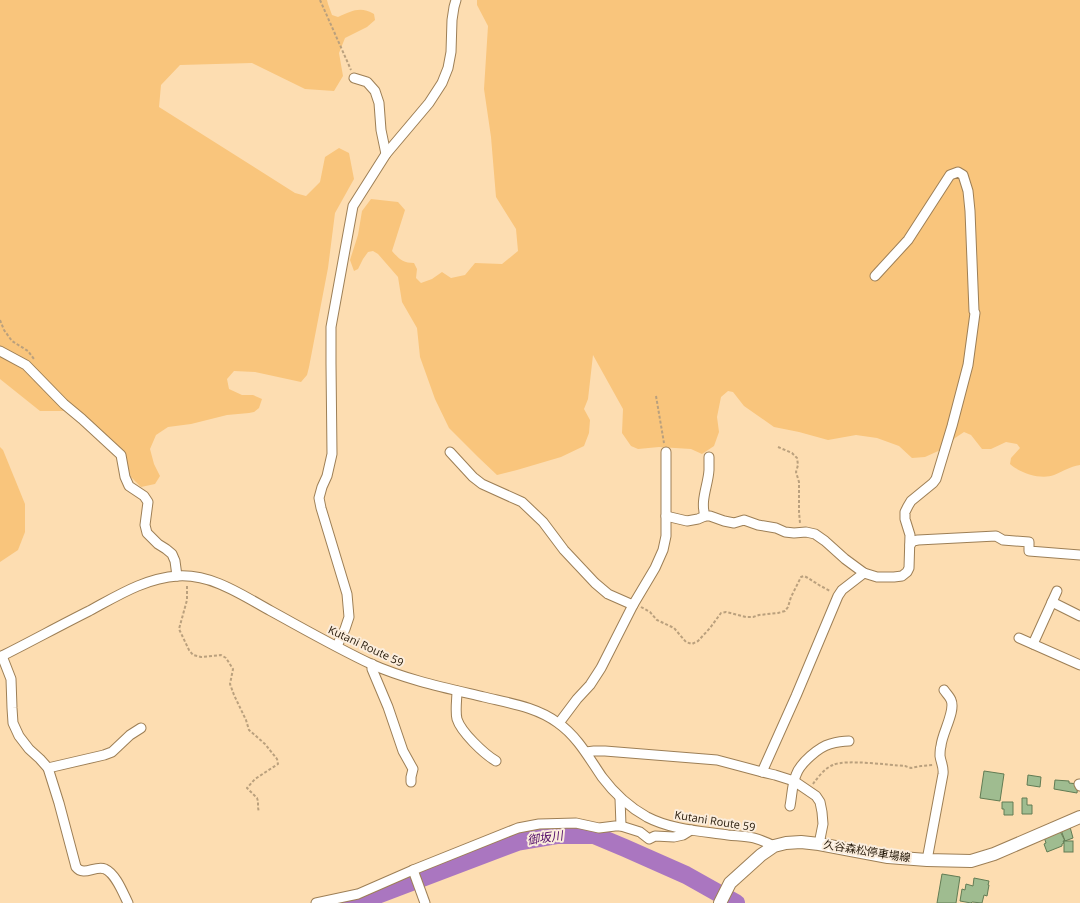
<svg xmlns="http://www.w3.org/2000/svg" width="1080" height="903" font-family="'Open Sans','Noto Sans JP',sans-serif">
<rect width="100%" height="100%" fill="#fdddb1"/>
<!-- green -->
<g fill="#f9c57c">
<path d="M0 0H327L328 4 332 15 338 17C352 11 360 6 374 14L375 20 367 27 345 38 339 53 343 76 334 91 305 89 252 63 180 65 161 85 159 107 295 193 306 196 320 182 325 157 339 148 349 153 354 179 335 213 328 268 309 367 307 375 301 382 255 372 234 371 227 379 229 389 242 395H253L262 399 259 408 254 412 249 413 227 415 191 424 168 427 156 435 150 449 154 464 160 476 155 484 141 487 131 477 124 455 69 411H40L0 379Z"/>
<path d="M477 0H1080V465C1069 467 1064 471 1054 475 1041 480 1020 473 1010 464L1011 458 1020 448 1017 444 1006 442 991 449H982L971 435 964 432 955 438 947 447 925 457 912 458 899 446 877 438 856 435 828 440 799 432 774 427 744 406 733 392 728 391 721 397 717 417 719 432 714 446 702 454 691 449 659 447 638 449 631 446 622 433 623 409 593 355 588 399 584 409 590 420 589 433 584 446 561 457 517 470 497 475 478 457 449 428 435 399 420 357 417 328 402 302 398 277 378 254 373 251 368 252 363 259 358 269 354 271 350 260 358 235 362 211 371 199 398 202 405 210 392 251C399 259 403 263 414 263L417 269 416 278 421 283 432 279 442 272 451 278 465 275 475 263 502 264 518 251 516 229 496 197 491 137 484 89 488 26 477 5Z"/>
<path d="M0 447 3 450 25 504V532L18 550 0 562Z"/>
</g>
<g fill="none" stroke-linecap="round" stroke-linejoin="round">
<!-- river -->
<path stroke="#aa76c0" stroke-width="18" d="M350 903 372 897 517 842 558 835H594L625 848 686 875 736 903"/>
</g>
<!-- building -->
<g fill="#9fbc90" stroke="#627c54">
<path d="M984 771 1004 774 1000 801 980 798Z"/>
<path d="M1028 775 1041 777 1040 787 1027 785Z"/>
<path d="M1055 780 1069 781V783L1078 784 1077 793 1054 789Z"/>
<path d="M1022 798H1027V805H1032V814H1022Z"/>
<path d="M1002 802H1013V815H1004V809H1002Z"/>
<path d="M1070 827 1073 838 1065 841 1061 830Z"/>
<path d="M1060 831 1065 841H1063L1064 843 1062 844V846L1047 852 1044 844 1046 843 1044 837Z"/>
<rect x="1064" y="841" width="9" height="11"/>
<path d="M942 874 960 877 956 903H937Z"/>
<path d="M974 878 989 881 988 885H989L987 896 984 895 982 903 972 902 971 903 960 901 962 889 965 890 966 884 973 886Z"/>
</g>
<g fill="none" stroke-linecap="round" stroke-linejoin="round">
<defs>
<g id="street">
<path d="M354 78 367 82 375 91 379 103 381 130 386 154"/>
<path d="M0 351 26 365 64 404 82 419 121 455 125 477 129 486 144 496 148 502 145 525 147 533 158 544 166 549 172 554 175 561 177 576"/>
<path d="M450 452 473 477 482 484 522 502 543 522 564 550 595 583 608 594 633 605"/>
<path d="M666 516 687 521 698 519 705 516H710L724 521 734 523 744 520 758 525 776 528 785 532 794 533 806 532 815 534 825 541 845 559 864 573 877 577H894L902 576 907 572 909 568 910 535 905 519V512L908 506 911 501 933 483 936 479 952 426 968 365 975 313 974 311 970 211 968 191 963 175 958 172 950 175 908 240 875 276"/>
<path d="M705 516C700 500 708 486 709 470 709 466 709 461 709 457"/>
<path d="M910 545 913 541 918 540 996 536 1003 540 1029 542V551L1080 555"/>
<path d="M1052 602 1080 616"/>
<path d="M1019 638 1080 665"/>
<path d="M1033 644 1057 591"/>
<path d="M337 646 345 629 349 617 347 594 321 508 319 498 322 487 327 476 332 454 331 364V327L353 206 386 154 429 103 442 83 448 68 451 52 452 20 454 7 456 0"/>
<path d="M2 656 11 679 12 708 13 723 19 736 29 749 40 759 48 768 59 803 76 867C84 877 95 865 105 869 116 874 123 893 128 903"/>
<path d="M0 657C30 642 59 626 89 611 117 596 145 578 178 576 212 574 242 595 271 611 304 629 337 648 371 664 407 680 446 688 484 697 509 703 537 707 558 723 577 736 589 758 602 777 614 793 629 807 647 817 672 830 701 831 728 835 736 836 746 836 754 838 761 840 768 843 774 846"/>
<path d="M372 664V669L388 707 403 751 413 769 411 777V782"/>
<path d="M457 691C457 699 455 711 457 719 461 732 484 754 496 761"/>
<path d="M559 723 577 699 590 685 601 668 633 605 655 568 663 550 666 536V452"/>
<path d="M586 752 594 751H605L717 760 762 772 775 775 794 781 816 796 820 802 822 812 823 824 819 844"/>
<path d="M48 768 104 755 112 752 130 735 141 728"/>
<path d="M762 772 796 696 838 596 842 590 864 573"/>
<path d="M1079 784 1080 786"/>
<path d="M620 798 621 826"/>
<path d="M790 806C792 796 792 784 796 775 800 763 819 747 830 744 837 742 843 741 849 741"/>
<path d="M927 860 943 774C944 767 941 763 940 756 940 753 940 749 941 746 942 733 956 711 951 700 950 697 946 693 944 690"/>
<path d="M413 870 425 903"/>
<path d="M316 903 358 894 413 870 518 828 539 824 576 823 599 828 615 826H621L640 832 649 839 655 836 674 837 683 835 691 830"/>
</g>
<path id="secondary" d="M720 903 730 883 761 855 774 846 786 843 801 842 819 844 888 857 927 860 971 861 994 854 1080 817"/>
</defs>
<!-- street casing -->
<use href="#street" stroke="#9d7f56" stroke-width="11"/>
<!-- secondary casing -->
<use href="#secondary" stroke="#9d7f56" stroke-width="14"/>
<!-- path -->
<g stroke="#baa07d" stroke-width="2" stroke-dasharray="3 2" stroke-linecap="butt">
<path d="M320 0 351 70"/>
<path d="M0 320 4 330 12 341 28 351 34 359"/>
<path d="M656 396 664 443"/>
<path d="M778 447 792 453 797 458 798 465 796 472 799 482V512L800 523"/>
<path d="M187 586V600L179 629 189 650 193 655 201 657 221 655 226 658 233 669 230 684 234 695 246 720 249 730 265 744 277 759 278 764 255 779 247 788 257 798C259 803 257 806 259 812"/>
<path d="M641 607 650 612 657 620 674 628 686 642 692 644 698 641 710 628 721 613 726 612 746 617H753L759 615 778 613 785 611 788 607 791 597 801 577 804 576C809 578 812 581 816 583 820 586 825 588 830 591"/>
<path d="M813 784C818 777 825 768 833 765 845 759 889 765 905 766L911 768 921 766 933 765"/>
</g>
<!-- street -->
<use href="#street" stroke="#fff" stroke-width="9"/>
<!-- secondary -->
<use href="#secondary" stroke="#fff" stroke-width="12"/>
</g>
<g text-anchor="middle" stroke-width="4" stroke-linejoin="round" paint-order="stroke">
<!-- street labels -->
<g font-size="11" fill="#231707" stroke="#fbeddc">
<text transform="translate(366 646) rotate(25)" y="4">Kutani Route 59</text>
<text transform="translate(715 821) rotate(9)" y="4">Kutani Route 59</text>
<text transform="translate(867 851) rotate(9)" y="4">久谷森松停車場線</text>
</g>
<!-- water labels -->
<g font-size="12" font-style="italic" fill="#510a68" stroke="#fbeddc">
<text transform="translate(545 838) rotate(-8)" y="4">御坂川</text>
</g>
</g>
</svg>
